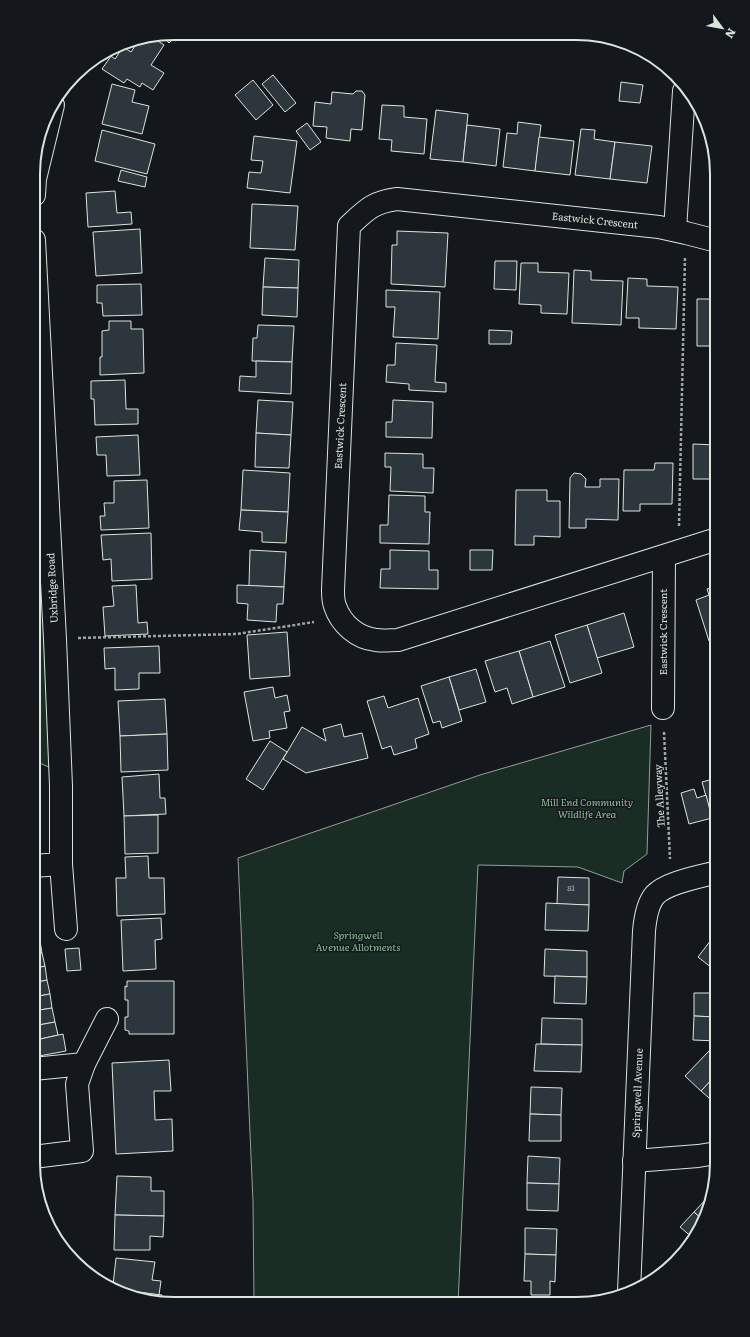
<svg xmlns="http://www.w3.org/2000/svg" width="750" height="1337" font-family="Literata,serif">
<rect width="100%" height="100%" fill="#14181c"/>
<!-- green -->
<g fill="#1a2d24" stroke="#939e99">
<path d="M34 352 53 769 33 760Z"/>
<path d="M651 725 647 854 624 871 622 883 578 867 478 865 458 1304 254 1303 253 1202 238 858 480 775Z"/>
</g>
<!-- building -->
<g fill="#2c363c" stroke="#d8e6dc">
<path d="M174 33H179L169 43 162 35Z"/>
<path d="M152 37 164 45 151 65 164 73 153 90 142 83 140 87 127 79 124 83 102 69 111 56 115 59 123 47 131 52 139 40Z"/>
<path d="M273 75 296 103 285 112 262 84Z"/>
<path d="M253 80 273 105 256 120 235 95Z"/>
<path d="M621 82 643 85 640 103 619 101Z"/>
<path d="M112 84 135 90 132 102 149 106 142 134 102 124Z"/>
<path d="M356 91H362L365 95 362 130 351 129 350 141 326 138 327 127 313 126 315 102 331 104 332 92 353 94Z"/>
<path d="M382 105 404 106V117L427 119 424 154 391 151 392 140 379 139Z"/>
<path d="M436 110 468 114 463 162 430 159Z"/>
<path d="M518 122 541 125 535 171 503 167 507 133 517 134Z"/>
<path d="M307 123 321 142 310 150 296 131Z"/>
<path d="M467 125 500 129 496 166 463 162Z"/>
<path d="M581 129 595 130 594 139 615 142 610 179 575 175Z"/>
<path d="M102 130 155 144 147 174 95 161Z"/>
<path d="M254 136 297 141 290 193 247 188 249 172 261 173 263 161 251 160Z"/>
<path d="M539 137 574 141 570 175 535 171Z"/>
<path d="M615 142 652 146 647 183 610 179Z"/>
<path d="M121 170 147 177 145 187 118 181Z"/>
<path d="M115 191 117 213 131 212 132 224 88 227 86 193Z"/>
<path d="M252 204 298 206 295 250 250 248Z"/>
<path d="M140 229 142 273 96 276 93 232Z"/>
<path d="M397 231 448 233 445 287 391 284 392 245H397Z"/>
<path d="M265 258 299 260 298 288 263 287Z"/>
<path d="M495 261H517L516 290 494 289Z"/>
<path d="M521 263H538V272L569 273 567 314 541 313V305L519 304Z"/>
<path d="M574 270 591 271V280L623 281 621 325 572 323Z"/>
<path d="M628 278 647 279V286L678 287 676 329 639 328V318H626Z"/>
<path d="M141 284 142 315 103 316 102 303H97V285Z"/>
<path d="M263 287 298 288 297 317 262 315Z"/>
<path d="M386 290 440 292 438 339 393 337 395 307H386Z"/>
<path d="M712 290H717V346H697V299H712Z"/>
<path d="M109 321H131V329H143L144 373 100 375V357H102V331L109 330Z"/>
<path d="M258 325 294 326 292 362 252 361 253 338H257Z"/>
<path d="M489 330 512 331 511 344H489Z"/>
<path d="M396 343 437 345 435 382 446 383V392L409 390V384L386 382 387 365H395Z"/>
<path d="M256 361 292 362 291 394 239 391 240 376 256 377Z"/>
<path d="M125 380 126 409H138V424L95 425 94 399H91V381Z"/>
<path d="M258 400 293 402 291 435 256 433Z"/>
<path d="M393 400 433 402 432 438 386 437V422H392Z"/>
<path d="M256 433 291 435 289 468 255 467Z"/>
<path d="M138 435 140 475 107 476 106 455H97L96 437Z"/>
<path d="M693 444 717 445V484H714V479H693Z"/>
<path d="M385 453 423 454V468H434L433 493 390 491 391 467H385Z"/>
<path d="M655 463H673L672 504H640V511H623L624 470H654Z"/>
<path d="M243 470 290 473 288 512 241 510Z"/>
<path d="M574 473 581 474 586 479 585 487H600V479H619L618 520 586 519V528H569L570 478Z"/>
<path d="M147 480 149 528 101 530 100 516H105L104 503H114V481Z"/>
<path d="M516 490H547V501H560V537L534 536V545H515Z"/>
<path d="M389 495 425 496V512H430L429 544 380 543V525H388Z"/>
<path d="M241 510 288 512 286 543 262 542V532L239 530Z"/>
<path d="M151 533 152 579 112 581 111 559 103 560 101 535Z"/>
<path d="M250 550 286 552 284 587 249 586Z"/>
<path d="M390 550 429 551V570H438V589L380 588 381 569H390Z"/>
<path d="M470 550H493L492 570H470Z"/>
<path d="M136 585 138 623 147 622 148 634 105 636 103 607 114 606 112 586Z"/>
<path d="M237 585 284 587 283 604H277L276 622 247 620 248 604 237 603Z"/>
<path d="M717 586V639L709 641 696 600 709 595 707 589Z"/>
<path d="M624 613 634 647 597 658 587 625Z"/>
<path d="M587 625 602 673 570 683 555 635Z"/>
<path d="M287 632 290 676 250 679 247 635Z"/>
<path d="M550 641 565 687 533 697 519 651Z"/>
<path d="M159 646 160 673H139V689L115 690V668L105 669 104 648Z"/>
<path d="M519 651 533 697 512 704 507 688 495 692 485 661Z"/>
<path d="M476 669 486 702 459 710 449 677Z"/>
<path d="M449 677 462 721 442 728 440 721 433 723 421 686Z"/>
<path d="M273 687 275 698 287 695 290 711 284 712 287 728 269 731 270 738 253 741 244 692Z"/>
<path d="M384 696 388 708 418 698 429 734 415 739 417 748 394 755 391 746 382 749 367 701Z"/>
<path d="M165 699 167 734 120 736 118 701Z"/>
<path d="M341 724 344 737 362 733 368 758 306 773 283 759 302 727 326 741 323 729Z"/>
<path d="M167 734 168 770 121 772 120 736Z"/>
<path d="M270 741 287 752 263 790 246 779Z"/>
<path d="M159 774 160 798H165L166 814 124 816 122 777Z"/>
<path d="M717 778V816L712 818 702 782Z"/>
<path d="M694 789 697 798 706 795 712 818 689 824 681 793Z"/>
<path d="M158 815V853L125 854 124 816Z"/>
<path d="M148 856 149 878H164L165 914 117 916 116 878H126L125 857Z"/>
<path d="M558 877 589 878V905L557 904Z"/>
<path d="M546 903 589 905 588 931 545 930Z"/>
<path d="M161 918 162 939 155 940 156 969 123 971 121 920Z"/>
<path d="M711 940 717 945V972L698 957Z"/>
<path d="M40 941 42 953 33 954V942Z"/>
<path d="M79 948 81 970 67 971 65 949Z"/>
<path d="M545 949 587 951V977L544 976Z"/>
<path d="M42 953 45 966 33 969V954Z"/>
<path d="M45 966 47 980 33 983V969Z"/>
<path d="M555 976 587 977 586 1004 554 1003Z"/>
<path d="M47 980 50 994 33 997V983Z"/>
<path d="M127 981H174V1034H129V1031L125 1030V1017H128V1000H125V986L127 987Z"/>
<path d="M694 993H717V1017L694 1016Z"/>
<path d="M50 994 52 1008 33 1011V997Z"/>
<path d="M52 1008 55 1022 33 1026V1011Z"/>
<path d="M694 1016 717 1017V1041L693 1040Z"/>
<path d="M542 1018 582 1019V1045L541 1044Z"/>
<path d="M55 1022 58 1035 36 1040 33 1026Z"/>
<path d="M63 1034 66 1051 39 1056 36 1040Z"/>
<path d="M536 1044 582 1045 581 1072 534 1071Z"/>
<path d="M709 1051 717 1058V1074L701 1091 685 1076Z"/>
<path d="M169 1060 171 1091H154L155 1120 172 1119 173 1151 116 1154 112 1063Z"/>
<path d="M717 1074V1105L701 1091Z"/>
<path d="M531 1087 562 1088 561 1115 530 1114Z"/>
<path d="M530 1114 561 1115V1141H529Z"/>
<path d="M528 1156 560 1158 559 1184 527 1183Z"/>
<path d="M117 1176 151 1177V1191H164V1216L115 1215Z"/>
<path d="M527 1183 559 1184 558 1211 527 1210Z"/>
<path d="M708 1197 710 1200 706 1217 704 1221 694 1212Z"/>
<path d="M694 1212 704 1221 694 1239 680 1227Z"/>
<path d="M115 1215 164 1216 163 1237 150 1236V1250H114Z"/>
<path d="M525 1228 557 1229 556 1255 525 1254Z"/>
<path d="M525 1254 556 1255 555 1282 550 1281V1295H531V1281H524Z"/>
<path d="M116 1258 155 1262 152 1280 161 1281 159 1295 126 1290 113 1285Z"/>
<path d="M126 1291 162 1295 161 1303H155Z"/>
<path d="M542 1300 573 1301V1304H542Z"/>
</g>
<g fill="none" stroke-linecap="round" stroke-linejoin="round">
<defs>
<g id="street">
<path d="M34 195 35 179 53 105"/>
<path d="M675 230 684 91"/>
<path d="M717 539 398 640C391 640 383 641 376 640 357 638 341 624 335 606 333 601 333 595 333 590L349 226C366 210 373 202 397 199L659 227 686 233 717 241"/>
<path d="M663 708 664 557"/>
<path d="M61 864 66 929"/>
<path d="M33 866 61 864V786L55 639 34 240"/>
<path d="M84 1064 107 1019"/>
<path d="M33 1157 82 1151 77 1084 84 1064 33 1069"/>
<path d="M634 1161 698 1156 717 1153"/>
<path d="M629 1292 644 931C645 920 648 903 655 895 667 882 700 877 717 872"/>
</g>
</defs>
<!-- street casing -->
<use href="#street" stroke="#d8e6dc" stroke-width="24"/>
<!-- path -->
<g stroke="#9da8a2" stroke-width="2.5" stroke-dasharray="3 2" stroke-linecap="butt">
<path d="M679 526 685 257"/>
<path d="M78 638 237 634 314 622"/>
<path d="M664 732 670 859"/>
</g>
<!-- street -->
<use href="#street" stroke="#14181c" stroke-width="22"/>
</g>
<g text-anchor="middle" stroke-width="3" stroke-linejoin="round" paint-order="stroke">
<!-- number labels -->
<g font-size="8" fill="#adbab4">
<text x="571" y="891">81</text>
</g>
<!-- street labels -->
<g font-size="10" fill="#d8e6dc" stroke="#14181c">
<text transform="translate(595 220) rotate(6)" y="4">Eastwick Crescent</text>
<text transform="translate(340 426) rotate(-87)" y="4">Eastwick Crescent</text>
<text transform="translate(52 588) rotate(-93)" y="4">Uxbridge Road</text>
<text transform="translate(663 632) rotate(-90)" y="4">Eastwick Crescent</text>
<text transform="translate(659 796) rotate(-93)" y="4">The Alleyway</text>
<text transform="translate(637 1093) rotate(-88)" y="4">Springwell Avenue</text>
</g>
<!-- park labels -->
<g font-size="10" font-style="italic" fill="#8ac095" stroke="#14181c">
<text x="587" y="806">Mill End Community<tspan x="587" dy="12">Wildlife Area</tspan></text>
<text x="358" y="939">Springwell<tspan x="358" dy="12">Avenue Allotments</tspan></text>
</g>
</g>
<!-- crop -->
<path d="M0 0H750V1337H0ZM174 40H576A134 134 0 0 1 710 174V1163A134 134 0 0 1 576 1297H174A134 134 0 0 1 40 1163V174A134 134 0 0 1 174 40Z" fill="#14181c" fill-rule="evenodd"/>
<path fill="none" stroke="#d8e6dc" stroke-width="2" d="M174 40H576A134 134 0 0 1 710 174V1163A134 134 0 0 1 576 1297H174A134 134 0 0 1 40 1163V174A134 134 0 0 1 174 40Z"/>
<!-- north arrow -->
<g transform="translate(722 28) rotate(122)" stroke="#14181c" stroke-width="3" paint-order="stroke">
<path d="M0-3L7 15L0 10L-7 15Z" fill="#d8e6dc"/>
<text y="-6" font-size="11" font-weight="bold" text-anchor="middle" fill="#d8e6dc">N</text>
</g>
</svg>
